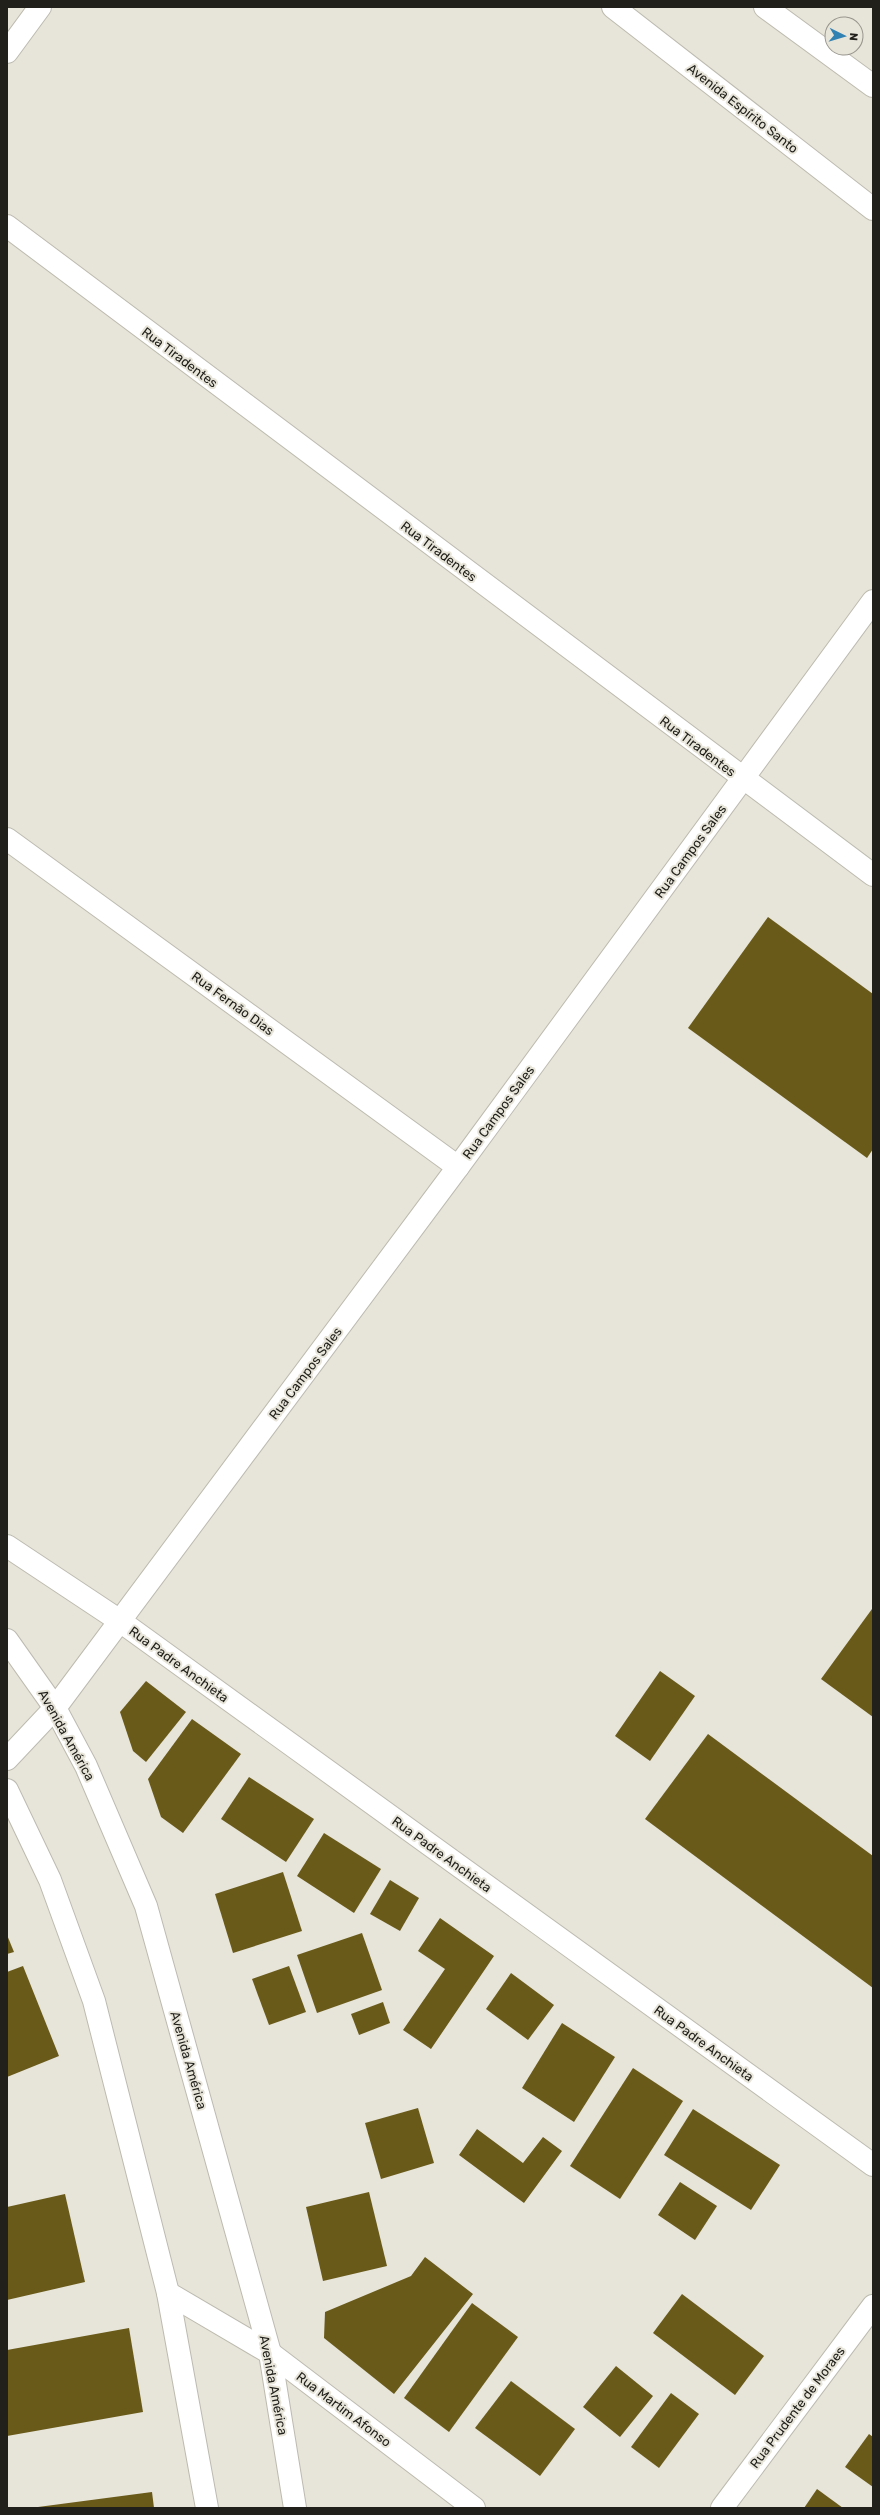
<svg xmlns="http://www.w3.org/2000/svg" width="880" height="2515" font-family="Rubik,sans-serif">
<rect width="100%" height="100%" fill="#e7e4d9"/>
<!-- building -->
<g fill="#695a19">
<path d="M768 917 873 994V1149L867 1158 688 1028Z"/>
<path d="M872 1609 873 1610V1717L821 1679Z"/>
<path d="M660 1671 695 1696 650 1761 615 1736Z"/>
<path d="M146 1681 186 1712 146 1762 133 1751 120 1712Z"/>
<path d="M192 1719 241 1754 183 1833 161 1817 148 1779Z"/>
<path d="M708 1734 873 1856V1988L645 1819Z"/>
<path d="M249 1777 314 1819 286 1862 221 1819Z"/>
<path d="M324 1833 381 1869 354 1913 297 1876Z"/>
<path d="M283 1872 302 1931 233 1953 215 1894Z"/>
<path d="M390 1880 419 1898 400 1931 370 1914Z"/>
<path d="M440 1918 494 1956 431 2049 403 2030 445 1969 418 1951Z"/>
<path d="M362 1933 382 1990 317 2013 297 1955Z"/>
<path d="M7 1935 14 1952 7 1954Z"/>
<path d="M23 1966 59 2056 7 2077V1972Z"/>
<path d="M289 1966 306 2012 269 2025 252 1979Z"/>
<path d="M511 1973 554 2005 528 2040 486 2009Z"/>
<path d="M383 2002 390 2023 359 2035 351 2014Z"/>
<path d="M562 2023 615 2057 574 2122 522 2088Z"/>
<path d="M633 2068 683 2101 620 2199 570 2166Z"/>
<path d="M418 2108 434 2163 381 2179 365 2123Z"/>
<path d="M693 2109 780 2165 751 2210 664 2155Z"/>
<path d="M477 2129 523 2163 543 2137 562 2151 524 2203 459 2155Z"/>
<path d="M680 2182 717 2206 695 2240 658 2215Z"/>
<path d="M369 2192 387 2266 323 2281 306 2207Z"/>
<path d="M65 2194 85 2282 7 2300V2207Z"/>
<path d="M425 2257 473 2294 394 2394 324 2338 325 2312 411 2276Z"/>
<path d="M682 2294 764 2356 735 2395 653 2333Z"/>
<path d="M472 2303 518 2337 449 2432 404 2398Z"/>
<path d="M129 2328 143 2412 7 2436V2350Z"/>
<path d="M616 2366 653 2396 620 2437 583 2407Z"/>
<path d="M511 2381 575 2429 540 2476 475 2428Z"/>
<path d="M671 2393 699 2414 659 2468 631 2447Z"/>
<path d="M869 2434 873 2437V2487L845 2467Z"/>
<path d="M817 2489 843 2508H804Z"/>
<path d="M152 2492 154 2508H38V2507Z"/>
</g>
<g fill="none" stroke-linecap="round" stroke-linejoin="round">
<defs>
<g id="minor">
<path d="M7 226 873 875"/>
<path d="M7 839 458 1167"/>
<path d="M7 1546 120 1621 873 2165"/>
<path d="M7 1759 55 1708 458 1167 873 601"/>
<path d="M168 2293 270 2353 474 2508"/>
<path d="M722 2508 873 2306"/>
</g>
<g id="secondary">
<path d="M613 7 873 209"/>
<path d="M765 7 873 86"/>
<path d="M7 52 40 7"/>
<path d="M7 1640 55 1708 86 1766 146 1906 270 2353 295 2508"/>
<path d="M7 1790 50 1880 94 2001 168 2293 207 2508"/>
</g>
</defs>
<!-- minor casing -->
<use href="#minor" stroke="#bdbbb0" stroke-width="24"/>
<!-- secondary casing -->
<use href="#secondary" stroke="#bdbbb0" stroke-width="24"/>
<!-- minor -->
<use href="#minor" stroke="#fff" stroke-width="22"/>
<!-- secondary -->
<use href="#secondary" stroke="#fff" stroke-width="22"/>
</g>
<g text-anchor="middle" stroke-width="4" stroke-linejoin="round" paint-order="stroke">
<!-- street labels -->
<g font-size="13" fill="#21201b" stroke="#e7e4d9">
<text transform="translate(743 108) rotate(38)" y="5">Avenida Espírito Santo</text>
<text transform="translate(180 357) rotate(37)" y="5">Rua Tiradentes</text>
<text transform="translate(439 551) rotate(37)" y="5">Rua Tiradentes</text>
<text transform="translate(698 746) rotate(37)" y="5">Rua Tiradentes</text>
<text transform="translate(690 851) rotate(-54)" y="5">Rua Campos Sales</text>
<text transform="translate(233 1003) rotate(36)" y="5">Rua Fernão Dias</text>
<text transform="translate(498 1112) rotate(-54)" y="5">Rua Campos Sales</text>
<text transform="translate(305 1373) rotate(-53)" y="5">Rua Campos Sales</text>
<text transform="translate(179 1664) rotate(36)" y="5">Rua Padre Anchieta</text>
<text transform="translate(67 1735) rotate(61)" y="5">Avenida América</text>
<text transform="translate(442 1854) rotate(36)" y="5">Rua Padre Anchieta</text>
<text transform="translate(704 2043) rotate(36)" y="5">Rua Padre Anchieta</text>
<text transform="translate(189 2060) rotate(74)" y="5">Avenida América</text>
<text transform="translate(274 2385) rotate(79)" y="5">Avenida América</text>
<text transform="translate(797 2407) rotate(-53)" y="5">Rua Prudente de Moraes</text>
<text transform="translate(344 2409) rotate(37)" y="5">Rua Martim Afonso</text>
</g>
</g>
<!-- border -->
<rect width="880" height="2515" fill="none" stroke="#21201b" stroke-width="16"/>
<!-- north arrow -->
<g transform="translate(844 36) rotate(95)"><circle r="19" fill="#e7e4d9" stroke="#98968d"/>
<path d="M0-3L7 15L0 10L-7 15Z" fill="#3281b3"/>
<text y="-6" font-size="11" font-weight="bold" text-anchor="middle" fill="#21201b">N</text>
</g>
</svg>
